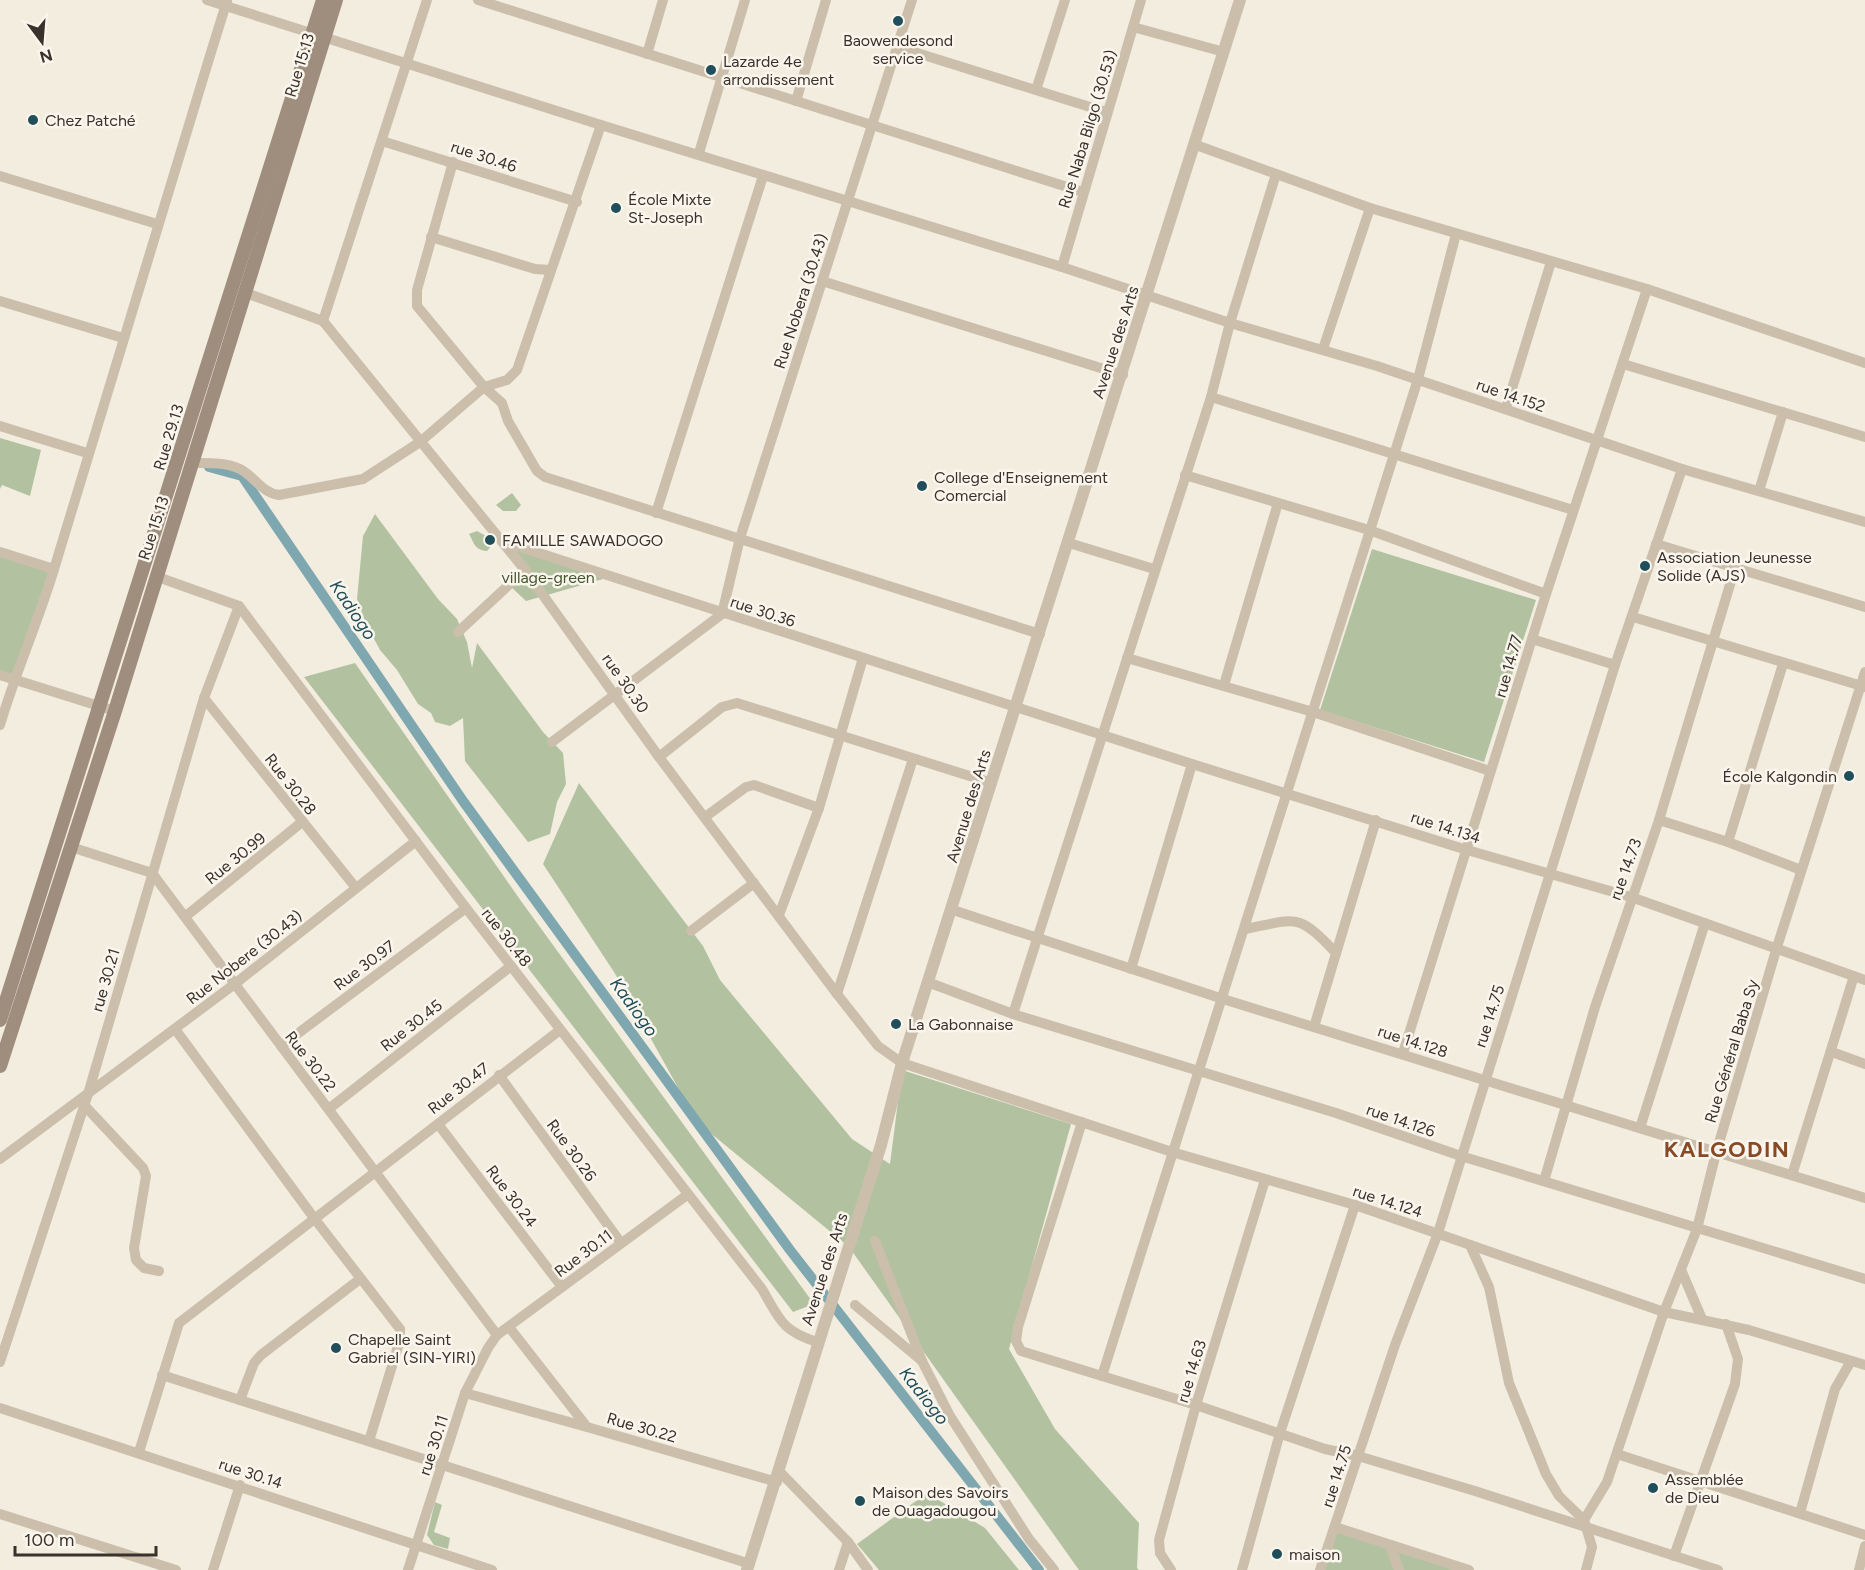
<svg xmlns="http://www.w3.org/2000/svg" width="1865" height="1570" font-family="Figtree,sans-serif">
<rect width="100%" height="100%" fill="#f3ede0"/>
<!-- green -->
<g fill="#b2c2a0">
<path d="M0 438 41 450 30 496 2 485 0 489Z"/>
<path d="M512 493 521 505 516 511H503L496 505Z"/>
<path d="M375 514 438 599 457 619 467 642 472 668 477 643 543 732 563 753 566 784 557 802 550 834 528 842 465 761 463 718 450 726 435 722 431 713 418 704 397 670 380 650 366 624 357 599 363 536Z"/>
<path d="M477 531 490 538 492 545 487 551C474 550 474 542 469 534Z"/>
<path d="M513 547 600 575 603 579 526 601 510 586 531 571Z"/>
<path d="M1372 549 1536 600 1484 762 1320 710Z"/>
<path d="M0 552 52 568 12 675 0 671Z"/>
<path d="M355 663 521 901 814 1304 793 1312 304 677Z"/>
<path d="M579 783 703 946 720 980 852 1139 890 1164 902 1070 1071 1124 1009 1349 1055 1429 1139 1523 1137 1568 1139 1570H1079L849 1247 697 1122 614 972 543 864Z"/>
<path d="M927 1493 985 1528 1019 1570H879L857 1544Z"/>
<path d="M435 1502 442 1505 434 1532 450 1538 448 1549 434 1545 427 1535Z"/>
<path d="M1334 1528 1465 1570H1321Z"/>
</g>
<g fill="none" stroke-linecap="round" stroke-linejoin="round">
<!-- canal -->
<path stroke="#7fa7b0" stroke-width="10" d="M209 467 242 476 463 801 790 1250 1039 1570"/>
<!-- minor -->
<g stroke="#cbbfac" stroke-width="10">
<path d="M207 0 601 125 1062 267 1230 323 1377 366 1682 469 1865 522"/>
<path d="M478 0 1083 192"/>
<path d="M1133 27 1224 52"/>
<path d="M898 47 1106 112"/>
<path d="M647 54 663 0"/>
<path d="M1036 90 1065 0"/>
<path d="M796 101 826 0"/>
<path d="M382 141 577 202"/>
<path d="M1196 145 1370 208 1647 289 1865 363"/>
<path d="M699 153 745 0"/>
<path d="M453 162 417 290V306L484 387 502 403 508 421 537 471 545 477 1040 634"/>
<path d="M0 176 157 224"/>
<path d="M431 237 535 269 551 270"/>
<path d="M1062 267 1141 0"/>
<path d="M822 281 1123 375"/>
<path d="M246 293 323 321"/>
<path d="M0 301 123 338"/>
<path d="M323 321 525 570 659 757 837 994 878 1046 902 1063 1172 1152 1355 1205 1664 1312 1749 1330 1865 1365"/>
<path d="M323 321 427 0"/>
<path d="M1323 349 1370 208"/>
<path d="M1623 364 1865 437"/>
<path d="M1211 397 1573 510"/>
<path d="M1506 408 1551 262"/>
<path d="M0 426 87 453"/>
<path d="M192 463C208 463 225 462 240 469 254 476 262 493 279 495L363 479 420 442 484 387 507 380 517 370 601 125"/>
<path d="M1185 475 1369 530 1546 594"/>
<path d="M1759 491 1783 412"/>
<path d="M656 513 763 176"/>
<path d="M502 541 1192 764 1467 850 1631 897 1865 980"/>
<path d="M1069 543 1154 569"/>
<path d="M1656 544 1865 607"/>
<path d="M0 552 54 569"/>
<path d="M155 576 239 606 466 908 762 1289C780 1320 782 1331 817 1342"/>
<path d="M1633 617 1865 687"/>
<path d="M458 632 525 570"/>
<path d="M1532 639 1615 665"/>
<path d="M1127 658 1313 712 1490 771"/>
<path d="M0 675 115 711"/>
<path d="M1224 685 1278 503"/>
<path d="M204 698 356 888"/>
<path d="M0 725C16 671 39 620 55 566 112 378 168 189 227 1"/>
<path d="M552 742 722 614 740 538 912 0"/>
<path d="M659 757 722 707 737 703 992 783"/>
<path d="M705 817 746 787 754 785 819 808"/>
<path d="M1659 820 1728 842 1801 870"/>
<path d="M1728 842 1783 664"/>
<path d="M71 847 152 873 497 1335"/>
<path d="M953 910 1223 999 1865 1198"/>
<path d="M779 915 819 808 863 658"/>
<path d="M186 916 302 822"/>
<path d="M1245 929C1298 919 1297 912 1336 953"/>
<path d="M691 931 754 883"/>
<path d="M1131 969 1192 764"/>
<path d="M930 983 1013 1014 1336 1113 1461 1156 1865 1279"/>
<path d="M837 994 913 759"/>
<path d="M1013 1014 1211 397 1230 323 1276 174"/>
<path d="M1314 1027 1376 820"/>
<path d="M175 1029 314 1218 400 1329V1340L369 1441"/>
<path d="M281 1046 466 908"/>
<path d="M1832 1052 1865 1064"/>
<path d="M1403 1053 1546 594 1647 289"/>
<path d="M499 1075 621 1243"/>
<path d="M84 1105 143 1168 146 1176 134 1248 136 1260 144 1268 159 1271"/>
<path d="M330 1108 511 966"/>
<path d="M1082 1122 1018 1327 1016 1341 1021 1351 1196 1405 1325 1449 1358 1456 1475 1491 1718 1570"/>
<path d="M438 1124 562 1287"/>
<path d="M1640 1128 1705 923"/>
<path d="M0 1159 236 983 416 841"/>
<path d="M1792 1175 1854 976"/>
<path d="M1544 1181 1595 1007 1659 820 1735 568"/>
<path d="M875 1241 922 1361 950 1416 1029 1539 1054 1570"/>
<path d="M1470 1245 1489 1287 1509 1383 1546 1474 1559 1496 1584 1520"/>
<path d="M1682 1272 1702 1319"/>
<path d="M855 1305 922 1361"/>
<path d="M509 1327 587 1427 777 1482"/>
<path d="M0 1362 88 1094 204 698 239 606"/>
<path d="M162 1375 750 1564"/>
<path d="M1102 1376 1418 379 1456 234"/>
<path d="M465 1393 587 1427"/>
<path d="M240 1400 254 1363 261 1355 360 1279"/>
<path d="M0 1408 492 1570"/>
<path d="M139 1452 179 1323 560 1030"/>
<path d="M1617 1454 1865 1535"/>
<path d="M779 1471 848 1542 868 1570"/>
<path d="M1800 1513 1835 1389 1851 1361"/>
<path d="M0 1514 176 1570"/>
<path d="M1335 1527 1469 1570"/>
<path d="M1390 1545 1399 1570"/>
<path d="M1674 1556 1735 1384 1738 1359 1726 1324"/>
<path d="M213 1570 240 1485"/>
<path d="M408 1570 465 1393 488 1348 497 1335 687 1195"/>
<path d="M839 1570 848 1542"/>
<path d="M1171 1570 1160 1553 1159 1540 1196 1405 1265 1180"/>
<path d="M1242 1570 1280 1433 1355 1205"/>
<path d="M1320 1570 1395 1345 1438 1233 1615 665 1682 469"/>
<path d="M1586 1570 1592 1547 1584 1520 1607 1482 1664 1312 1697 1229 1716 1153 1777 947 1865 672"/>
<path d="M1859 1570 1865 1546"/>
</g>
<!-- tertiary -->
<path stroke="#cbbfac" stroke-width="12" d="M747 1570 881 1145 902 1063 1240 0"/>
<!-- secondary -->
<g stroke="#9f8e7d" stroke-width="14">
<path d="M0 1020 323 0"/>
<path d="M0 1066 115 711 336 0"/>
</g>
</g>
<!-- markers -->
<g fill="#204e5a" stroke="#faf6ed" stroke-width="2">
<circle cx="898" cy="21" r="6"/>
<circle cx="711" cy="70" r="6"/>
<circle cx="33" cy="120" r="6"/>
<circle cx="616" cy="208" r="6"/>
<circle cx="922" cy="486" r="6"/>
<circle cx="490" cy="540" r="6"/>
<circle cx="1645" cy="566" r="6"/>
<circle cx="1849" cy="776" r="6"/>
<circle cx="896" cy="1024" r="6"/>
<circle cx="336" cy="1348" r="6"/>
<circle cx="1653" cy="1488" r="6"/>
<circle cx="860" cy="1501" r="6"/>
<circle cx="1277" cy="1554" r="6"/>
</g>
<g text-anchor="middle" stroke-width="5" stroke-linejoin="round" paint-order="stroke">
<!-- poi labels -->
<g font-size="16" fill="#39312b" stroke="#faf6ed" text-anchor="start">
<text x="898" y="46" text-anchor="middle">Baowendesond<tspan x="898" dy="18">service</tspan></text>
<text x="723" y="67">Lazarde 4e<tspan x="723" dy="18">arrondissement</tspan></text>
<text x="45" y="126">Chez Patché</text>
<text x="628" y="205">École Mixte<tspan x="628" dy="18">St-Joseph</tspan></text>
<text x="934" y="483">College d'Enseignement<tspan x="934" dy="18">Comercial</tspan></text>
<text x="502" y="546">FAMILLE SAWADOGO</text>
<text x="1657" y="563">Association Jeunesse<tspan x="1657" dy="18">Solide (AJS)</tspan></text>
<text x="1837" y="782" text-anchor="end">École Kalgondin</text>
<text x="908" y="1030">La Gabonnaise</text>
<text x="348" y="1345">Chapelle Saint<tspan x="348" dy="18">Gabriel (SIN-YIRI)</tspan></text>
<text x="1665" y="1485">Assemblée<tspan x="1665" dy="18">de Dieu</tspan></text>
<text x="872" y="1498">Maison des Savoirs<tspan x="872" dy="18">de Ouagadougou</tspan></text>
<text x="1289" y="1560">maison</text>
</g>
<!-- street labels -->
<g font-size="16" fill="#39312b" stroke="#faf6ed">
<text transform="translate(299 65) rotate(-73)" y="6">Rue 15.13</text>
<text transform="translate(1087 129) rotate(-73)" y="6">Rue Naba Bilgo (30.53)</text>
<text transform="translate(484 156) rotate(18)" y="6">rue 30.46</text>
<text transform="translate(800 301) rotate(-72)" y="6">Rue Nobera (30.43)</text>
<text transform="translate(1115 342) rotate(-72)" y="6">Avenue des Arts</text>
<text transform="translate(1511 395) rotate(19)" y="6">rue 14.152</text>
<text transform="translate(168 437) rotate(-73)" y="6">Rue 29.13</text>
<text transform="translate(153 528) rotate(-72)" y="6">Rue 15.13</text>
<text transform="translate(763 611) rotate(18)" y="6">rue 30.36</text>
<text transform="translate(1508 666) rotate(-74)" y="6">rue 14.77</text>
<text transform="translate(626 683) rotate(55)" y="6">rue 30.30</text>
<text transform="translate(291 784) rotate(52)" y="6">Rue 30.28</text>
<text transform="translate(968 806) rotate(-73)" y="6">Avenue des Arts</text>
<text transform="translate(1446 827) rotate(18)" y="6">rue 14.134</text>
<text transform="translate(235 858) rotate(-39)" y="6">Rue 30.99</text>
<text transform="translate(1625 869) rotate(-70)" y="6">rue 14.73</text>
<text transform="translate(507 937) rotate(52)" y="6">rue 30.48</text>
<text transform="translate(244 957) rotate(-38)" y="6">Rue Nobere (30.43)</text>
<text transform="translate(364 965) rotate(-37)" y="6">Rue 30.97</text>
<text transform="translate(105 980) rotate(-74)" y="6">rue 30.21</text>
<text transform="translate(1489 1016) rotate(-72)" y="6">rue 14.75</text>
<text transform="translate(411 1025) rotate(-38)" y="6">Rue 30.45</text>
<text transform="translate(1413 1041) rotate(18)" y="6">rue 14.128</text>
<text transform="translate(1731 1051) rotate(-73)" y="6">Rue Général Baba Sy</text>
<text transform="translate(311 1061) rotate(52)" y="6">Rue 30.22</text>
<text transform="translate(458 1088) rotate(-38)" y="6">Rue 30.47</text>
<text transform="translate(1401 1120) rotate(19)" y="6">rue 14.126</text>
<text transform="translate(572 1150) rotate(54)" y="6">Rue 30.26</text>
<text transform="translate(512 1196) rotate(53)" y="6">Rue 30.24</text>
<text transform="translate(1388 1201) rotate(18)" y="6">rue 14.124</text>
<text transform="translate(583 1253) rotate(-37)" y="6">Rue 30.11</text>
<text transform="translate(824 1269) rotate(-72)" y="6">Avenue des Arts</text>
<text transform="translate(1191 1371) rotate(-73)" y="6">rue 14.63</text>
<text transform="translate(642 1427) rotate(16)" y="6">Rue 30.22</text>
<text transform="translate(433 1445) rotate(-72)" y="6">rue 30.11</text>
<text transform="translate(251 1473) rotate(18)" y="6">rue 30.14</text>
<text transform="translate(1336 1476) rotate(-72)" y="6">rue 14.75</text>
</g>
<!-- park labels -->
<g font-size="16" fill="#43572f" stroke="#faf6ed">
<text x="548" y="583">village-green</text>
</g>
<!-- water labels -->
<g font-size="18" font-style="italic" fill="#204e5a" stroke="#faf6ed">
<text transform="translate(353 610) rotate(56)" y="6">Kadiogo</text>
<text transform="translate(634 1007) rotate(54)" y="6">Kadiogo</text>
<text transform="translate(924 1396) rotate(52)" y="6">Kadiogo</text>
</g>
<!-- district labels -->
<g font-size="22" font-weight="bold" letter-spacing="1.5" fill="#874a25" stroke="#faf6ed">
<text x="1727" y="1157">KALGODIN</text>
</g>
</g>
<!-- north arrow -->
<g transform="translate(42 42) rotate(164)" stroke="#faf6ed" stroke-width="4.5" paint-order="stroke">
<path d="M0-4.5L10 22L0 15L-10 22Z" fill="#39312b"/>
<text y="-9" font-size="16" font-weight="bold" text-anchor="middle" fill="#39312b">N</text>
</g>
<!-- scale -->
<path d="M15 1546v9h141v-9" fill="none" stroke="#39312b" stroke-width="3"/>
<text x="24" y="1546" font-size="18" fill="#39312b" stroke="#faf6ed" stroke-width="4.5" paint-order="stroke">100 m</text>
</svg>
